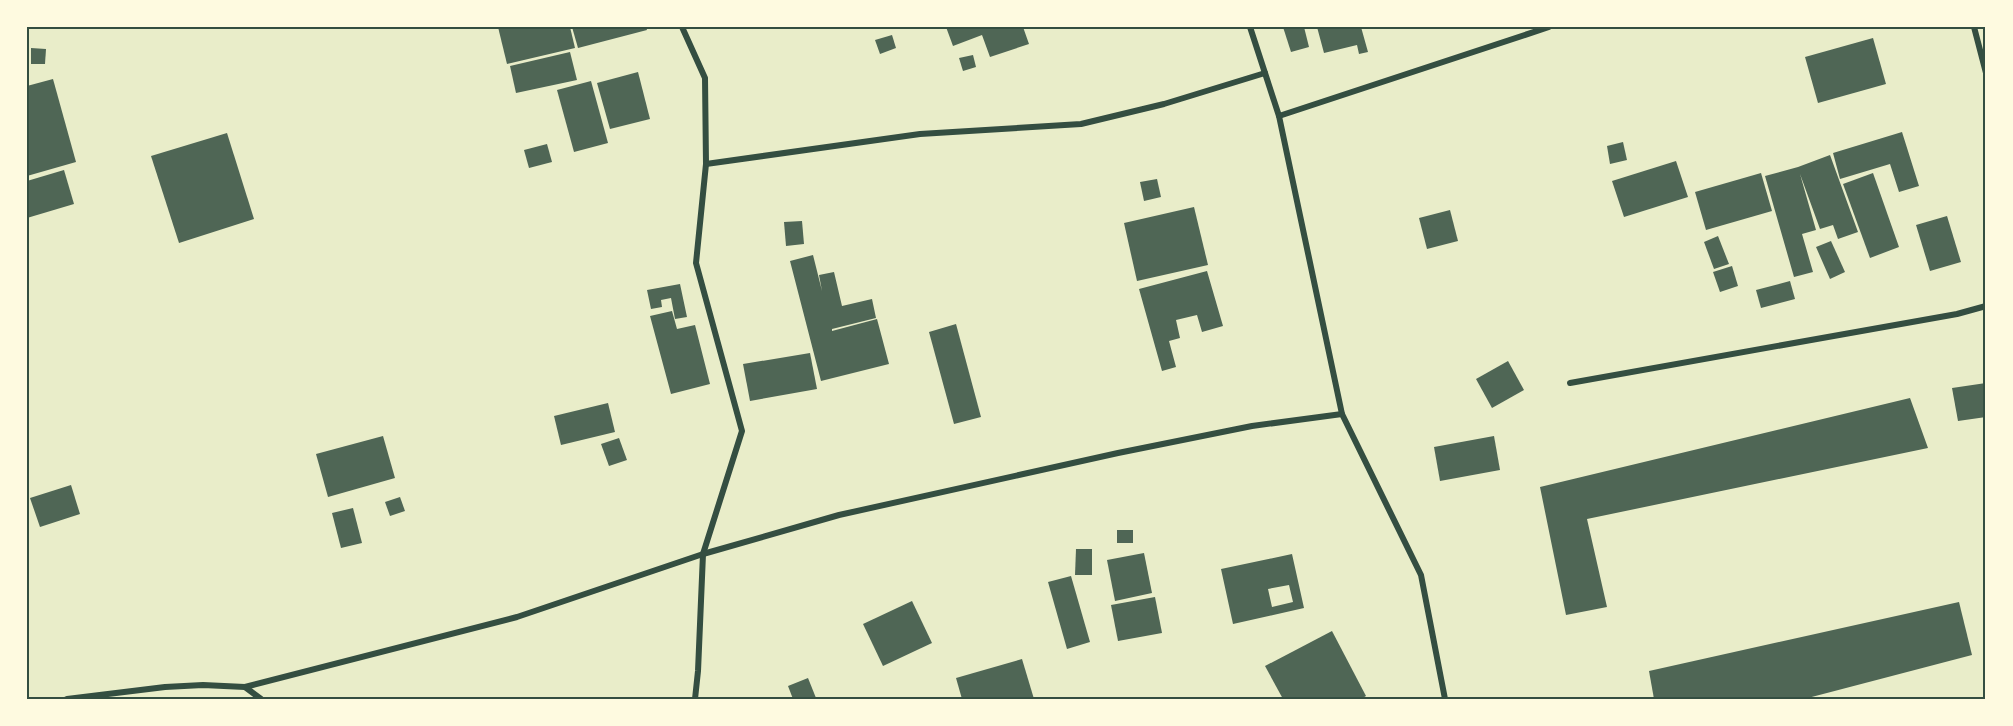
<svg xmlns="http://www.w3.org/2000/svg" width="2013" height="726" font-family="'Open Sans',sans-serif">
<rect width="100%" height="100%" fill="#e9edc9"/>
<!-- building -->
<g fill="#4f6655" fill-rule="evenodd">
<path d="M498 27H570L575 48 507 64Z"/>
<path d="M572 27H646L647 30 578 48Z"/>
<path d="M946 27H1023L1029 44 990 57 982 35 953 46Z"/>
<path d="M1283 27H1304L1309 47 1291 52Z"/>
<path d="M1317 27H1361L1368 52 1359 54 1357 45 1324 53Z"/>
<path d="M892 35 896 48 880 54 875 40Z"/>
<path d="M1873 38 1886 84 1818 103 1805 57Z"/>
<path d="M31 48 46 49 45 64H31Z"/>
<path d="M570 52 577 80 516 93 510 66Z"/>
<path d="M973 55 976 67 963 71 959 58Z"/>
<path d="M638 72 650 119 610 129 597 83Z"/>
<path d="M53 79 76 162 27 176V86Z"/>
<path d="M591 81 608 143 574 152 557 90Z"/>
<path d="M1902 132 1919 186 1899 192 1890 164 1840 179 1833 153Z"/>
<path d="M227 133 254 219 179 243 151 156Z"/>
<path d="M1623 142 1627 160 1610 164 1607 146Z"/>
<path d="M547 144 552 162 529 168 524 150Z"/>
<path d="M1830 155 1858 232 1838 239 1833 225 1820 229 1800 174 1816 230 1802 234 1813 272 1794 277 1765 176 1798 167Z"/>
<path d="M1676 161 1688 197 1624 217 1612 181Z"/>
<path d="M64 170 74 204 27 218V181Z"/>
<path d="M1761 173 1772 211 1706 230 1695 192Z"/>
<path d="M1873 173 1899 247 1870 258 1843 184Z"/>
<path d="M1157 179 1161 197 1144 201 1140 182Z"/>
<path d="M1194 207 1208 265 1137 281 1124 223Z"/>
<path d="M1450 210 1458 241 1427 249 1419 218Z"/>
<path d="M1947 216 1961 262 1930 271 1916 225Z"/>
<path d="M802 221 804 244 786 246 784 222Z"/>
<path d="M1718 236 1729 264 1714 269 1704 242Z"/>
<path d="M1831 241 1845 272 1830 279 1816 247Z"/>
<path d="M813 255 822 291 819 275 834 272 842 306 872 299 876 318 832 329V331L877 319 889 364 821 381 790 261Z"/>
<path d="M1732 266 1738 286 1720 292 1713 272Z"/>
<path d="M1207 271 1223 326 1202 332 1197 315 1176 320 1180 338 1169 341 1176 367 1162 371 1139 289Z"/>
<path d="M1790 281 1795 299 1761 308 1756 290Z"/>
<path d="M680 284 687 317 675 319 671 298 661 300 662 307 651 309 647 290Z"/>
<path d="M672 311 677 329 695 325 710 384 671 394 650 316Z"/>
<path d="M956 324 981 417 954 424 929 332Z"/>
<path d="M810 353 817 389 750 401 743 364Z"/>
<path d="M1508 361 1524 390 1492 408 1476 379Z"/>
<path d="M1986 383V417L1958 421 1952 388Z"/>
<path d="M1910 398 1928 448 1587 519 1607 607 1566 615 1540 487Z"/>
<path d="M608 403 615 432 561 445 554 416Z"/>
<path d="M383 436 395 478 328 497 316 454Z"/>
<path d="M1494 436 1500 470 1440 481 1434 447Z"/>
<path d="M619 438 627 460 609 466 601 444Z"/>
<path d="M71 485 80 514 40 527 30 498Z"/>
<path d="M400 497 405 511 390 516 385 502Z"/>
<path d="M353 508 362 543 341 548 332 513Z"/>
<rect x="1117" y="530" width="16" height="13"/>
<path d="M1076 549H1092V575H1075Z"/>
<path d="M1144 553 1152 593 1115 601 1107 560Z"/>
<path d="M1292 554 1304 608 1233 624 1221 569ZM1289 585 1293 602 1272 607 1268 589Z"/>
<path d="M1071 576 1090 642 1067 649 1048 582Z"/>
<path d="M1155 597 1162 633 1118 641 1111 605Z"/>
<path d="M912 601 932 643 883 666 863 624Z"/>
<path d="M1959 602 1972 655 1804 699H1654L1649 671Z"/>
<path d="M1332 631 1366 696 1361 699H1283L1265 666Z"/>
<path d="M1022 659 1034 699H962L956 678Z"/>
<path d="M808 678 816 698 793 699 788 686Z"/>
</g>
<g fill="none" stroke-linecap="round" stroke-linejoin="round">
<!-- minor -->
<g stroke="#344e41" stroke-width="6">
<path d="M682 27 705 78 706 164 696 263 742 431 703 554 698 671 695 699"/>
<path d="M1250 27 1279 116 1342 414 1421 575 1445 699"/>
<path d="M1974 27 1986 73"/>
<path d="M1279 116 1549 27"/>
<path d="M706 164 920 134 1081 124 1164 104 1265 73"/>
<path d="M1570 383 1957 314 1986 306"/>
<path d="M245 687 517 617 703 554 839 515 1118 453 1252 426 1342 414"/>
<path d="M67 699 165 687 203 685 245 687 261 699"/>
</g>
</g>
<!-- border -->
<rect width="2013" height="726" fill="none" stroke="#fefae0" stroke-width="57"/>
<rect x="28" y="28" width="1956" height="670" fill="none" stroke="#344e41" stroke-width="2"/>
</svg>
